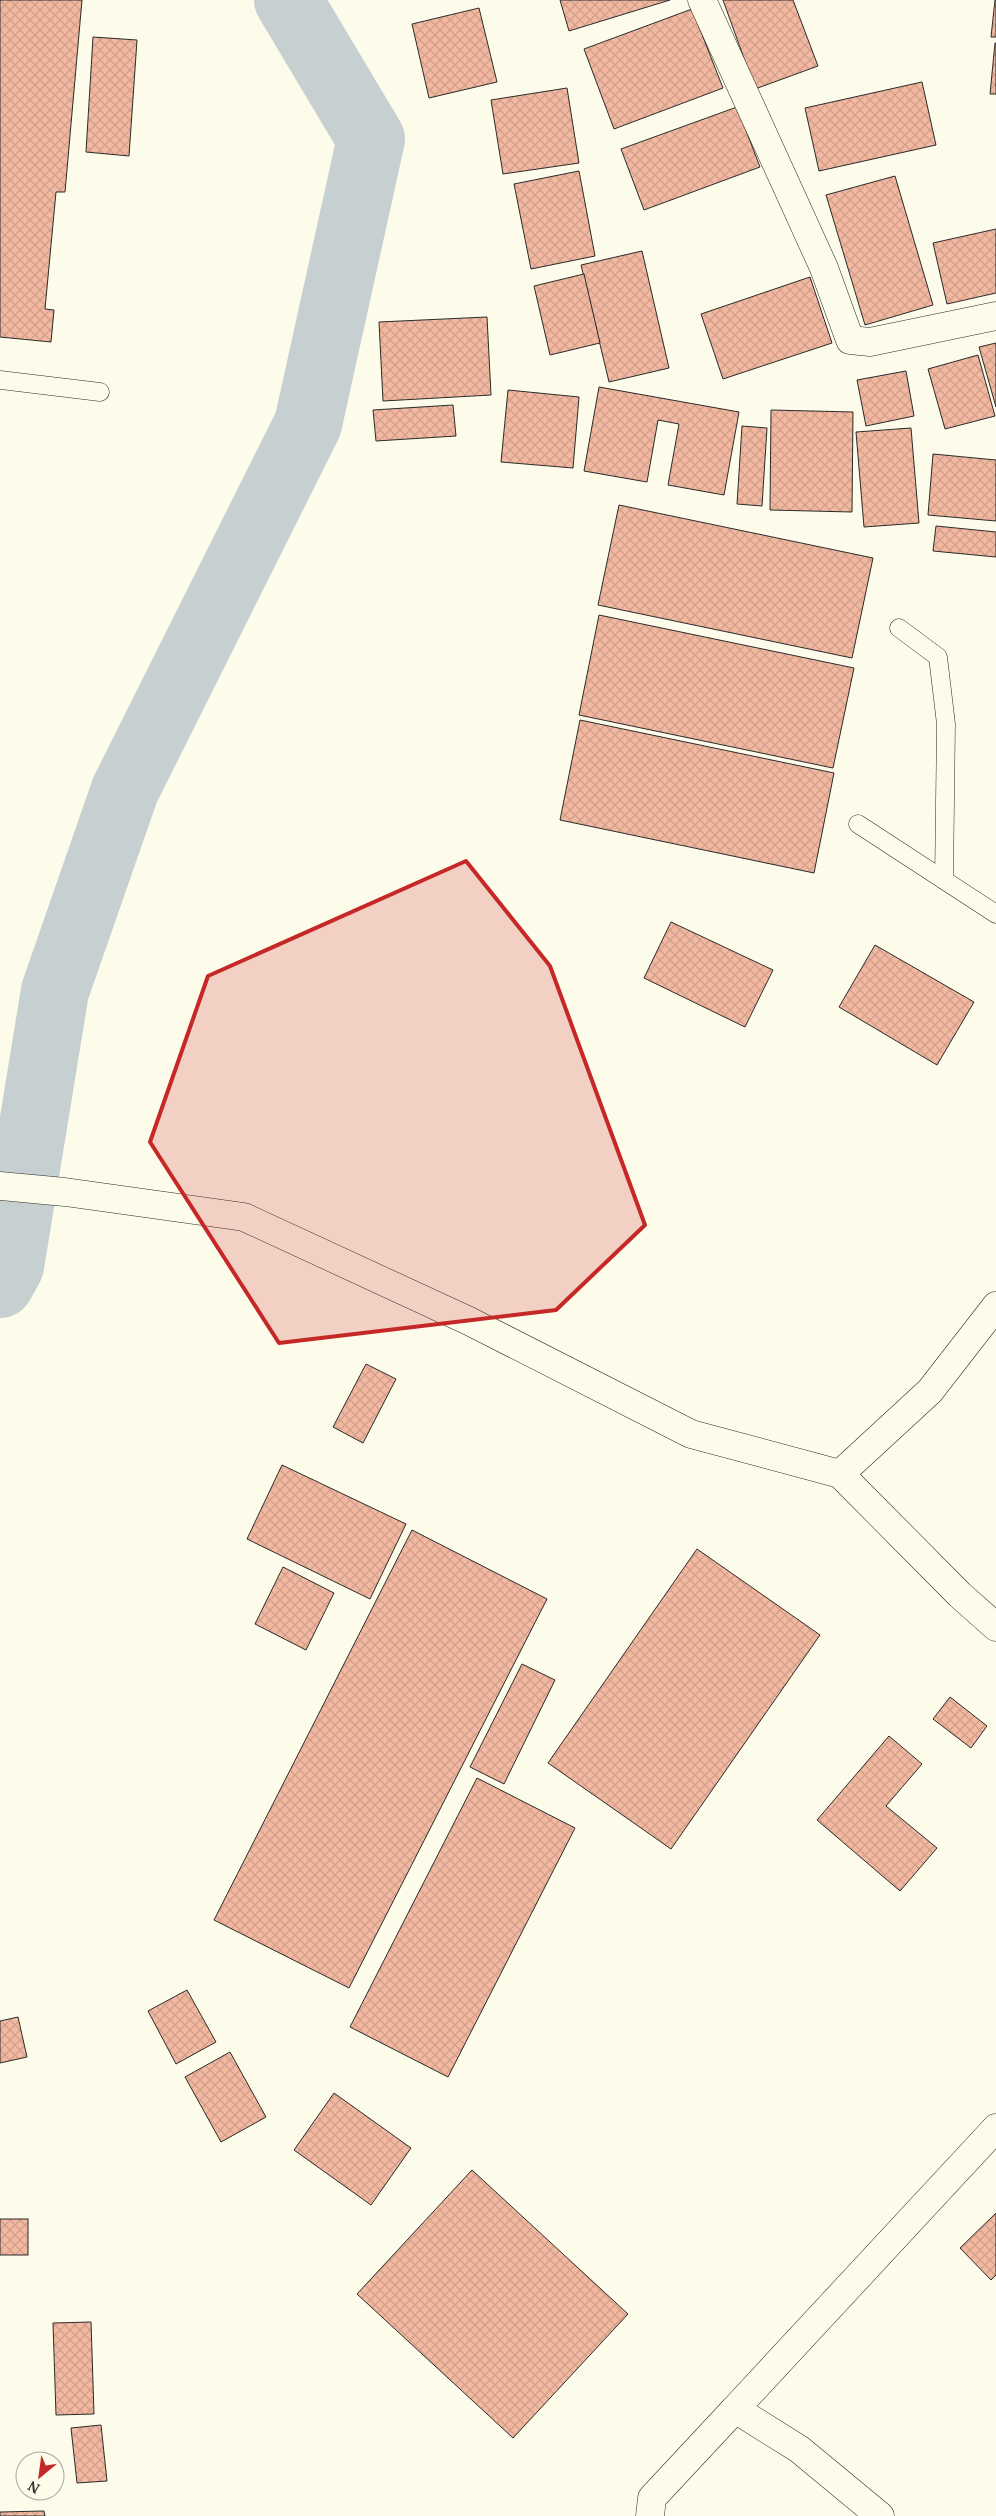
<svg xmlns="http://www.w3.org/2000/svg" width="996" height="2516" font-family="'PT Serif',serif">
<defs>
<pattern id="building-cross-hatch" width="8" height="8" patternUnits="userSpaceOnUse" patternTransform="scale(1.25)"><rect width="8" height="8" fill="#f2b8a0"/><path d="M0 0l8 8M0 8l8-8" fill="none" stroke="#d09e8a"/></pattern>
</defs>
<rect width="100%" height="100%" fill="#fdfbea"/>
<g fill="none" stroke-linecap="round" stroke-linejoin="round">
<!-- river -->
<path stroke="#c7d0d0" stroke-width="68" d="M0 1284 10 1266 55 991 125 790 308 424 371 139 288 0"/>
</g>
<!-- building -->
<g fill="url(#building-cross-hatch)" stroke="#2b2b2b">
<path d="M0 0H82L65 192H56L45 309 54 310 51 342 0 337Z"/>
<path d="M560 0H670L569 31Z"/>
<path d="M723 0H793L818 66 755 89Z"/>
<path d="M995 0H996V37H991Z"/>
<path d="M479 8 497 82 429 98 412 24Z"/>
<path d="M692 9 723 88 614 129 584 49Z"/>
<path d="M93 37 137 40 129 156 86 152Z"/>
<path d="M995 43H996V94H990Z"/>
<path d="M922 82 936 145 819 171 805 108Z"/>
<path d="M567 88 579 163 503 174 491 100Z"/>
<path d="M737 107 760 167 644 210 621 149Z"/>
<path d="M579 171 595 256 531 269 514 184Z"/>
<path d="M895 176 933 305 865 325 826 195Z"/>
<path d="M996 229V293L947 304 933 243Z"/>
<path d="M642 251 669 368 609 382 581 265Z"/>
<path d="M584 274 600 343 550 355 534 286Z"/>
<path d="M810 277 832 343 723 379 701 314Z"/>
<path d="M487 317 491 395 383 401 379 322Z"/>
<path d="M996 343V407L979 347Z"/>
<path d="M978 355 995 416 945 429 928 369Z"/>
<path d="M906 371 914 416 866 426 857 380Z"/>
<path d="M599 387 739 412 724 495 668 485 679 424 658 420 647 482 584 471Z"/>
<path d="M508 390 579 397 573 468 501 462Z"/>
<path d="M453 405 456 436 376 441 373 410Z"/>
<path d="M771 410 853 412 852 512 770 510Z"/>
<path d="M742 426 767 428 762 506 737 504Z"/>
<path d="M911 428 919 523 864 527 856 432Z"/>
<path d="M933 454 996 460V521L928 515Z"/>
<path d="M619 505 873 558 852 658 598 605Z"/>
<path d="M936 526 996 532V557L933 551Z"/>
<path d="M599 615 854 668 833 768 579 715Z"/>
<path d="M580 720 834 773 814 873 560 820Z"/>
<path d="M671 922 773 970 745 1027 644 978Z"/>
<path d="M875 945 974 1002 937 1065 839 1007Z"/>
<path d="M366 1364 396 1379 363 1443 333 1427Z"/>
<path d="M282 1465 406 1524 370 1599 247 1539Z"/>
<path d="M412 1530 547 1599 349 1988 214 1920Z"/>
<path d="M697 1549 820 1635 671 1849 548 1763Z"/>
<path d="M283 1567 334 1593 306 1650 255 1624Z"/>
<path d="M522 1664 555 1680 504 1784 470 1767Z"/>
<path d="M950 1697 987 1726 971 1748 933 1719Z"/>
<path d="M889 1736 922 1764 886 1806 937 1848 900 1891 817 1820Z"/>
<path d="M477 1778 575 1828 448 2077 350 2027Z"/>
<path d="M187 1990 216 2042 176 2064 148 2011Z"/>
<path d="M18 2017 27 2057 0 2063V2021Z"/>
<path d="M230 2052 266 2117 221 2142 185 2077Z"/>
<path d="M334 2093 411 2148 371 2205 294 2150Z"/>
<path d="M472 2170 628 2314 513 2438 357 2294Z"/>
<path d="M996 2213V2275L991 2280 960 2248Z"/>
<rect x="0" y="2219" width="28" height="36"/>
<path d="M91 2322 94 2414 56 2415 53 2323Z"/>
<path d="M101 2425 107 2481 77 2483 71 2428Z"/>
<path d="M44 2511 45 2516H0V2512Z"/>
</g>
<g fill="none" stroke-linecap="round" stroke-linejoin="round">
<defs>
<g id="service">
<path d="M0 380 100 392"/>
<path d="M899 628 938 657 946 724 944 880"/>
<path d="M858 824 996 914"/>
</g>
<g id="minor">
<path d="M702 0 824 268 850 340 870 342 996 316"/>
<path d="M0 1186 65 1192 244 1217 469 1321 691 1434 840 1474 960 1595 996 1627"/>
<path d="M840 1474 930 1391 996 1306"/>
<path d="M735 2409 996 2128"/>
<path d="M650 2516 652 2498 735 2409 799 2449 880 2516"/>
</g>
</defs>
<!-- service casing -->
<use href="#service" stroke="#2b2b2b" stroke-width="19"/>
<!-- minor casing -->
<use href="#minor" stroke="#2b2b2b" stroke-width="29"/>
<!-- service -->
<use href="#service" stroke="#fdfbea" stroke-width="18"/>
<!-- minor -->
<use href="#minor" stroke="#fdfbea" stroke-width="28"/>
</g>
<!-- marked area -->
<path fill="#c62828" fill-opacity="0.2" stroke="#c62828" stroke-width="4" stroke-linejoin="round" d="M466 861 550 966 645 1225 556 1310 279 1343 150 1142 208 976Z"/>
<!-- north arrow -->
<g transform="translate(40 2476) rotate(209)"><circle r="24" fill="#fdfbea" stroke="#a9a89e"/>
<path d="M0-4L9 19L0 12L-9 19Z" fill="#c62828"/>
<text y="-8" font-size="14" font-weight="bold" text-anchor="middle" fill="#2b2b2b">N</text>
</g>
</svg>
